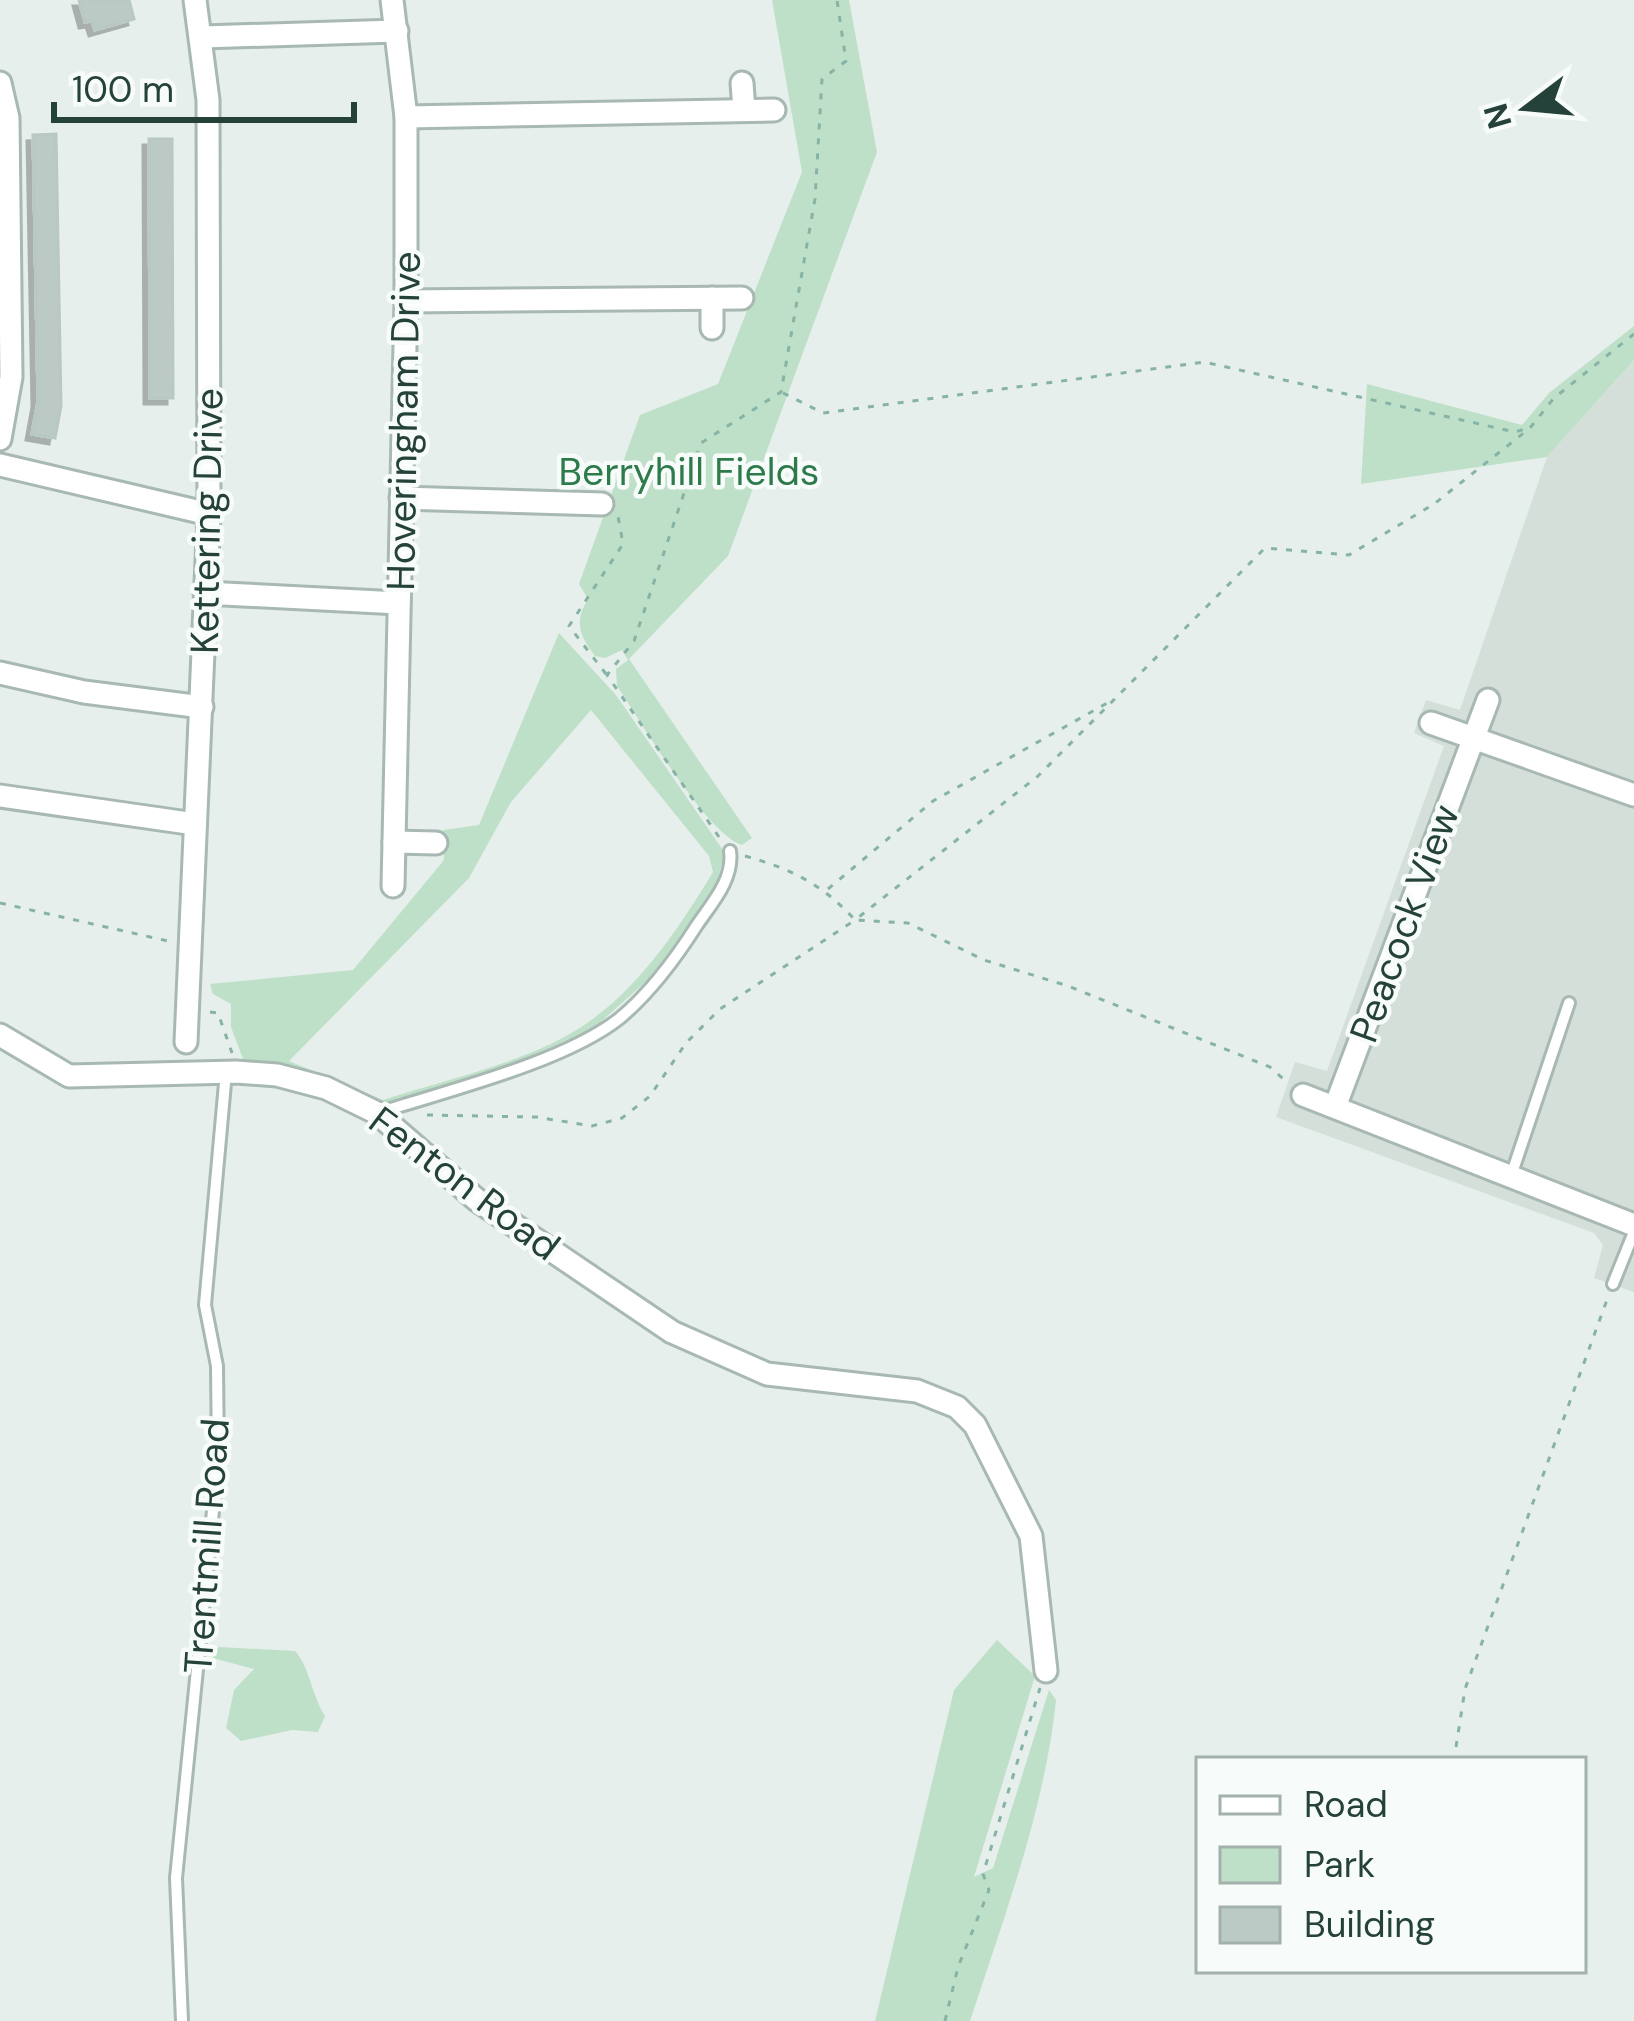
<svg xmlns="http://www.w3.org/2000/svg" width="1634" height="2021" font-family="'DM Sans',sans-serif">
<defs>
<filter id="shadow"><feDropShadow dx="-6" dy="6" stdDeviation="0" flood-color="#0004"/></filter>
</defs>
<rect width="100%" height="100%" fill="#e6efeb"/>
<!-- built -->
<path fill="#d4dfda" d="M1634 360V1292L1594 1278 1603 1245 1594 1233 1276 1117 1295 1062 1327 1071 1444 746 1414 733 1426 700 1460 710 1547 457Z"/>
<!-- green -->
<g fill="#bfe0c8" fill-rule="evenodd">
<path d="M772 0H849L877 152 728 556 629 659 752 838 742 845C707 835 640 720 617 686L616 669 628 660 622 650 605 658 595 656C579 635 574 622 588 599L579 584 640 415 718 384 802 172Z"/>
<path d="M1634 326V360L1547 457 1361 484 1367 384 1522 425 1549 393Z"/>
<path d="M559 633 616 695 725 853 712 900 661 968 594 1028 518 1062 380 1107 246 1067 231 1027V1004L213 994 210 984 353 970 444 860 443 830 479 825ZM591 710 709 856 713 872C681 925 642 984 590 1021 533 1062 449 1078 383 1100L289 1061 469 878 511 802Z"/>
<path d="M997 1640 1035 1676 974 1877 993 1868 1049 1690 1056 1700C1045 1809 1004 1917 970 2021H875L954 1690Z"/>
<path d="M219 1647 295 1651C310 1668 312 1696 325 1716L318 1732 292 1730 241 1741 226 1728 234 1690 254 1669 205 1656Z"/>
</g>
<!-- building -->
<g fill="#bbcac4" stroke="#b8c9c2" stroke-width="3" filter="url(#shadow)">
<path d="M79 0H129L134 19 95 30 92 21 85 22Z"/>
<path d="M56 134 61 406 55 438 32 434 38 401 33 135Z"/>
<path d="M149 139H172L173 398H150Z"/>
</g>
<g fill="none" stroke-linecap="round" stroke-linejoin="round">
<defs>
<g id="service">
<path d="M378 1113C446 1091 565 1062 620 1018 650 993 676 958 697 925 712 903 734 879 730 851"/>
<path d="M1511 1176 1569 1003"/>
<path d="M1613 1284 1634 1232"/>
<path d="M182 2021 176 1878 218 1461 217 1366 205 1305 226 1072"/>
</g>
<g id="minor">
<path d="M392 0 406 117V301L393 886"/>
<path d="M203 37 397 31"/>
<path d="M0 83 8 118 11 377 0 439"/>
<path d="M742 83 744 110"/>
<path d="M406 117 774 110"/>
<path d="M712 298V328"/>
<path d="M406 301 742 298"/>
<path d="M0 465 209 514"/>
<path d="M401 498 602 504"/>
<path d="M205 593 399 603"/>
<path d="M0 673 84 692 202 707"/>
<path d="M1431 723 1634 795"/>
<path d="M0 796 195 824"/>
<path d="M394 842 436 843"/>
<path d="M0 1035 69 1076 236 1072 277 1075 326 1088 377 1113 477 1200 672 1332 767 1374 917 1391 957 1407 975 1425 1031 1536 1046 1671"/>
<path d="M186 1042 209 514 208 100 195 0"/>
<path d="M1303 1095 1634 1225"/>
<path d="M1335 1107 1488 700"/>
</g>
</defs>
<!-- service casing -->
<use href="#service" stroke="#a8b8b2" stroke-width="16"/>
<!-- minor casing -->
<use href="#minor" stroke="#a8b8b2" stroke-width="27"/>
<!-- path -->
<g stroke="#86b3a5" stroke-width="3" stroke-dasharray="6 9" stroke-linecap="butt">
<path d="M783 393 823 413 1204 362 1515 432 1525 429"/>
<path d="M606 674 569 626 623 544 618 516"/>
<path d="M719 837 607 675 634 641 701 443 781 392 815 199 822 79 846 61 837 0"/>
<path d="M745 856C792 869 822 884 855 920L1038 776 1265 548 1349 555 1434 504 1530 428 1554 398 1634 334"/>
<path d="M828 889 933 801 1109 702"/>
<path d="M0 903 168 941"/>
<path d="M210 1012 218 1013 232 1053"/>
<path d="M427 1115 536 1117 592 1126 622 1118 650 1096 686 1043 720 1009 855 920 908 923 984 960 1068 986 1270 1067 1288 1083"/>
<path d="M1456 1747 1465 1689 1608 1297"/>
<path d="M945 2021 958 1967 989 1890 983 1874 1040 1688"/>
</g>
<!-- service -->
<use href="#service" stroke="#fff" stroke-width="10"/>
<!-- minor -->
<use href="#minor" stroke="#fff" stroke-width="21"/>
</g>
<g text-anchor="middle" stroke-width="9" stroke-linejoin="round" paint-order="stroke">
<!-- street labels -->
<g font-size="39" fill="#24423a" stroke="#f7fbf9">
<text transform="translate(403 421) rotate(-89)" y="14">Hoveringham Drive</text>
<text transform="translate(206 521) rotate(-89)" y="14">Kettering Drive</text>
<text transform="translate(1404 923) rotate(-70)" y="14">Peacock View</text>
<text transform="translate(465 1183) rotate(37)" y="14">Fenton Road</text>
<text transform="translate(206 1546) rotate(-86)" y="14">Trentmill Road</text>
</g>
<!-- park labels -->
<g font-size="39" fill="#2d7a4b" stroke="#f7fbf9">
<text x="689" y="485">Berryhill Fields</text>
</g>
</g>
<!-- legend -->
<rect x="1196" y="1757" width="390" height="216" fill="#f7fbf9" stroke="#a3b1ad" stroke-width="3"/>
<rect x="1220" y="1796" width="60" height="18" fill="#ffffff" stroke="#a3b1ad" stroke-width="3"/>
<text x="1304" y="1817" font-size="36" fill="#24423a">Road</text>
<rect x="1220" y="1847" width="60" height="36" fill="#bfe0c8" stroke="#a3b1ad" stroke-width="3"/>
<text x="1304" y="1877" font-size="36" fill="#24423a">Park</text>
<rect x="1220" y="1907" width="60" height="36" fill="#bbcac4" stroke="#a3b1ad" stroke-width="3"/>
<text x="1304" y="1937" font-size="36" fill="#24423a">Building</text>
<!-- north arrow -->
<g transform="translate(1526 108) rotate(254)" stroke="#f7fbf9" stroke-width="9" paint-order="stroke">
<path d="M0-9L21 45L0 30L-21 45Z" fill="#24423a"/>
<text y="-18" font-size="33" font-weight="bold" text-anchor="middle" fill="#24423a">N</text>
</g>
<!-- scale -->
<path d="M54 102v18h300v-18" fill="none" stroke="#24423a" stroke-width="6"/>
<text x="72" y="102" font-size="36" fill="#24423a" stroke="#f7fbf9" stroke-width="9" paint-order="stroke">100 m</text>
</svg>
